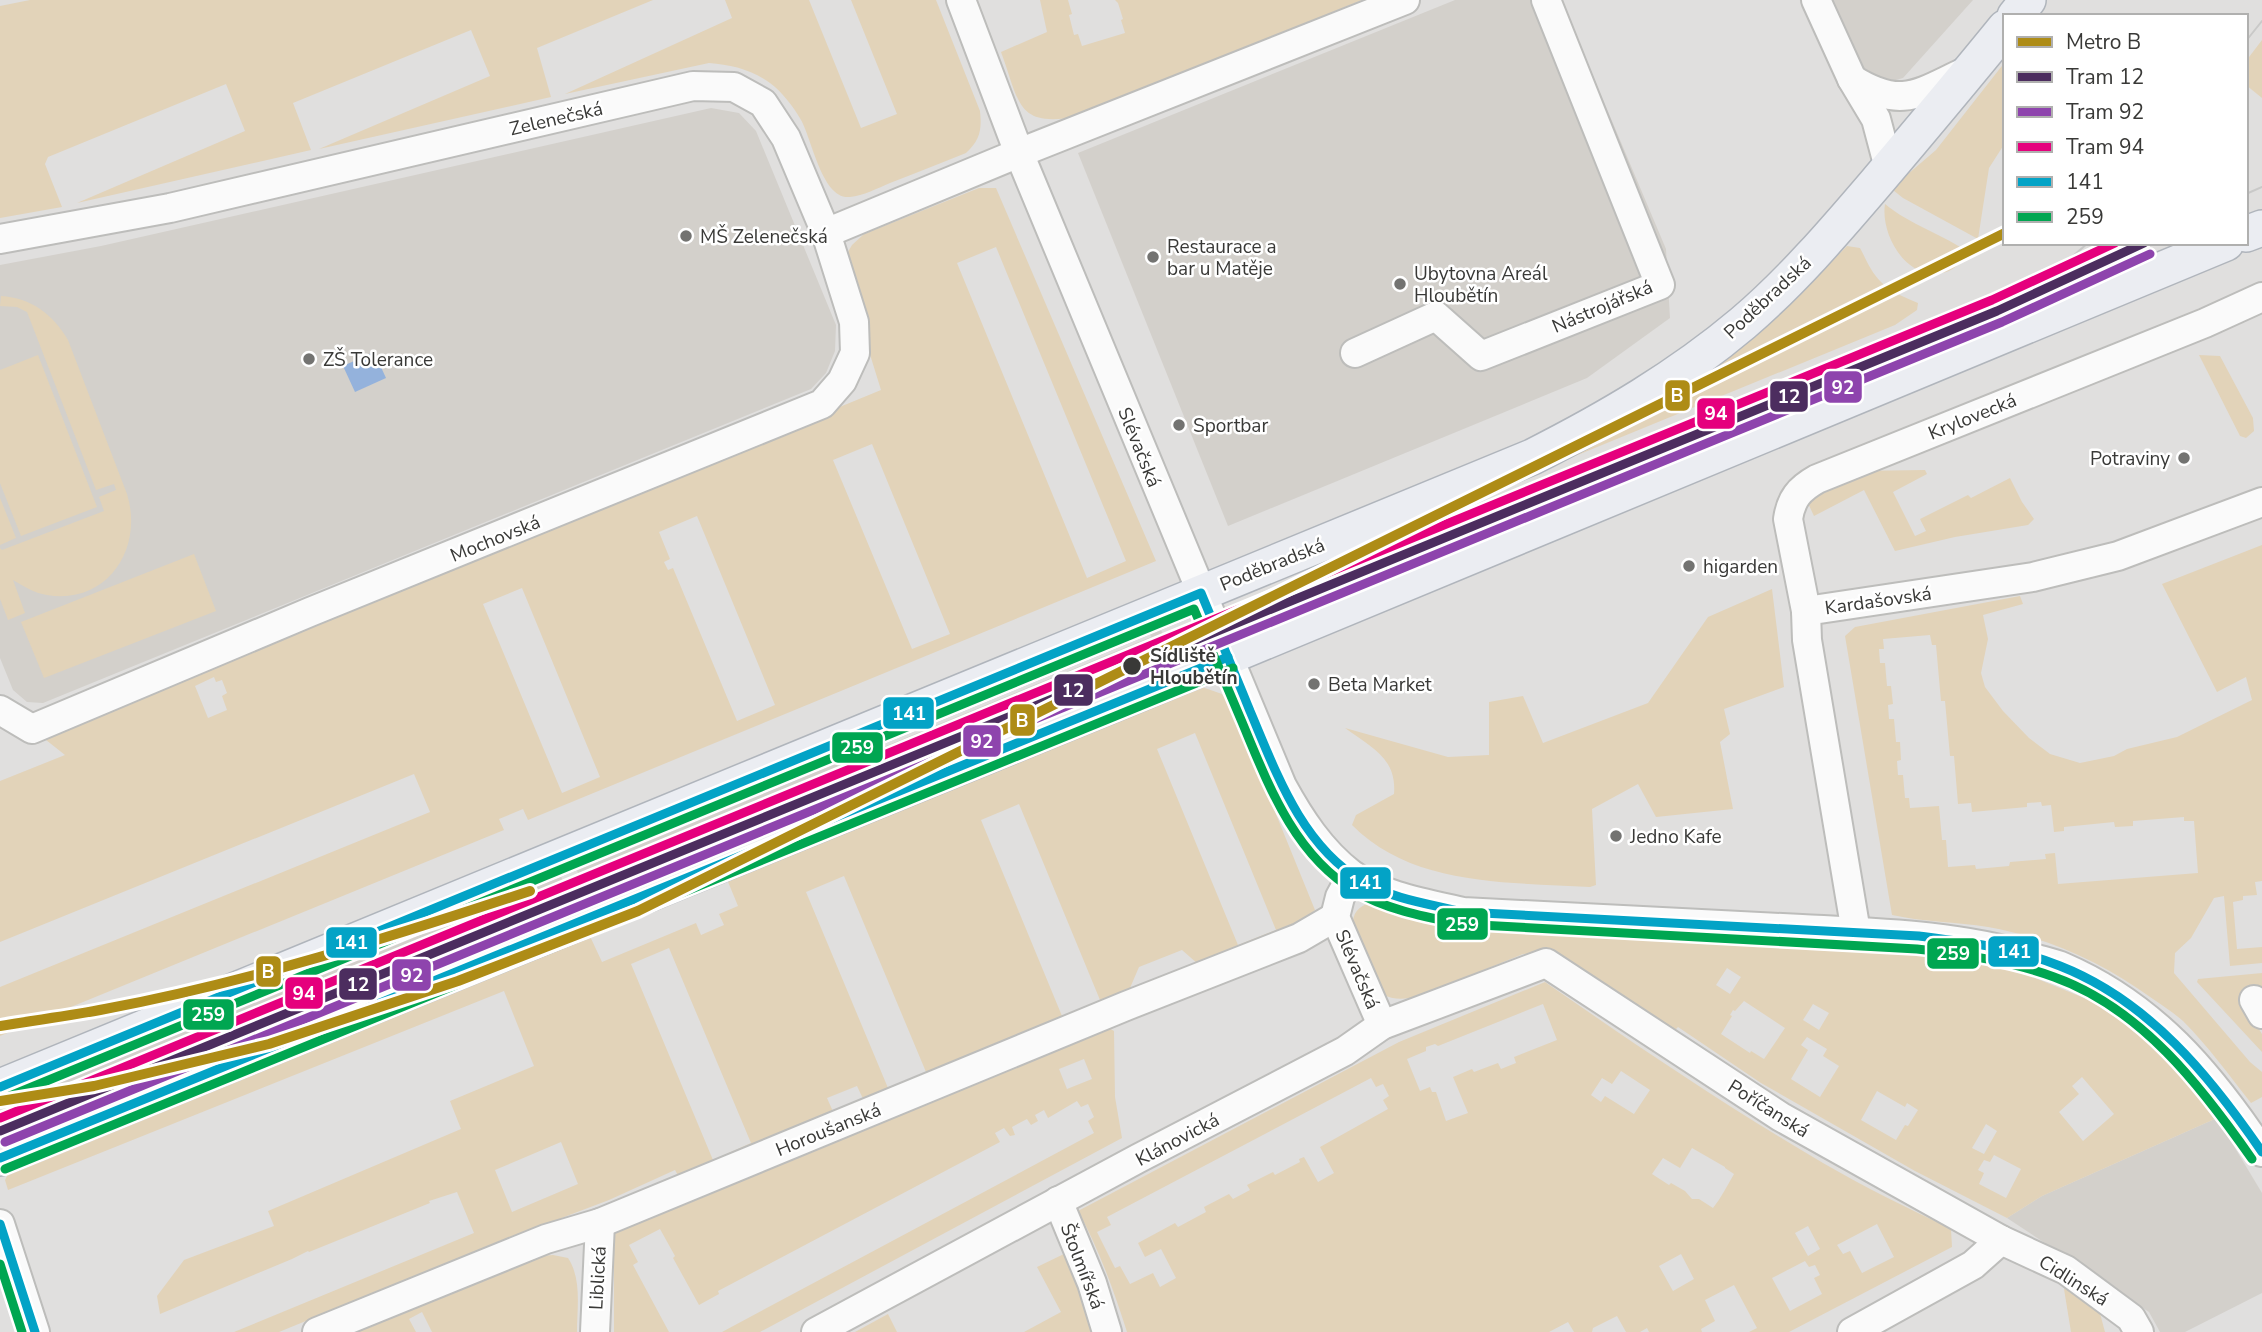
<svg xmlns="http://www.w3.org/2000/svg" width="2262" height="1332" font-family="'Nunito Sans',sans-serif">
<rect width="100%" height="100%" fill="#e0dfde"/>
<!-- built -->
<g fill="#d3d0cb">
<path d="M1455 0H1561L1666 249 1670 318 1587 378 1228 526 1078 153Z"/>
<path d="M1825 0H1973L1903 78 1888 82 1864 68 1843 39Z"/>
<path d="M711 108 739 113 756 131 836 325 835 351 826 373 811 389 43 703 27 702 13 690 0 658V265L101 246Z"/>
<path d="M1148 627H1155L1161 630 1172 653V662L1165 671 1161 661 883 774 887 784 589 901 576 868 870 742 874 751 1151 637Z"/>
<path d="M560 874 574 907 17 1134 12 1130 4 1110 8 1101Z"/>
<path d="M2217 1118 2262 1193V1293L2185 1332H2160L2149 1312 2007 1218 2042 1196Z"/>
</g>
<!-- green -->
<g fill="#e2d3b9" fill-rule="evenodd">
<path d="M30 0H653L537 48 551 97 319 149 490 76 471 30 293 103 311 150 77 203 245 131 226 84 48 157 45 164 62 207 0 218V6Z"/>
<path d="M725 0H809L861 128 897 114 851 0H936L980 111C982 130 980 140 966 153 941 163 916 173 890 183 878 188 863 196 850 197 822 200 812 139 801 120 793 106 782 92 770 83 751 69 731 65 709 63L565 94 732 18Z"/>
<path d="M1040 0H1068L1072 14 1069 15 1074 35 1078 34 1082 46 1125 33 1121 20 1123 19 1118 3 1115 0H1362L1080 116C1016 129 1020 103 1001 52L1047 32Z"/>
<path d="M2262 40V98L2246 85V61Z"/>
<path d="M2005 62V143L1989 168 1978 239 1903 198 1893 190 1901 180 1936 150Z"/>
<path d="M979 188H996L1156 561 528 820 523 809 499 819 504 830 0 1036V987L430 812 414 774 0 942V781L65 755 41 736 881 390 859 319 845 257 852 245 864 234ZM996 247 1126 561 1087 578 957 263ZM872 444 950 634 912 649 833 460ZM697 516 775 705 737 721 673 568 668 570 664 562 670 559 659 532ZM522 588 600 777 562 793 483 604ZM214 677 216 682 222 680 227 693 222 696 227 710 208 718 195 686Z"/>
<path d="M1885 204C1910 225 1943 234 1969 253 1963 260 1957 267 1949 271 1909 286 1880 236 1885 204Z"/>
<path d="M1847 246 1860 248C1864 255 1867 263 1871 269 1882 288 1899 295 1918 303L1917 310 1895 325 1546 468 1807 286Z"/>
<path d="M1 296C31 298 53 314 68 340L127 494C144 549 107 605 47 595 34 593 23 586 13 580L25 613 8 620 0 599V548L2 550 104 511 99 497 116 490 114 484 96 490 27 312 17 307 0 306Z"/>
<path d="M38 355 97 507 21 536 0 483V370Z"/>
<path d="M2199 355 2220 356 2253 418 2254 431 2246 438 2240 436Z"/>
<path d="M1925 470 1927 474 1893 492 1915 536 1926 531 1920 519 1968 495 1971 498 2010 478 2022 502 2034 519 2028 525 1955 537 1895 551 1864 490 1814 516 1806 499 1854 471Z"/>
<path d="M0 498 16 538 0 545Z"/>
<path d="M2262 545V881L2255 882 2257 895 2243 896V900L2233 902 2237 949 2262 947V963L2230 966 2224 896 2214 898 2191 938 2175 953 2174 973 2250 1062 2262 1072V1097L2251 1103C2229 1075 2208 1046 2183 1021 2174 1013 2163 1006 2153 999 2102 962 2050 938 1988 927 1956 922 1924 922 1892 915L1845 636 1855 627 2020 596 2023 604 1983 615 1988 639 1981 673 1985 687 2003 711 2029 738 2050 754 2080 763 2114 756 2127 749 2177 737 2252 700 2246 677 2217 692 2162 584ZM1930 635 1932 645H1936L1941 701H1945L1950 756H1954L1958 804 1971 803 1972 812 2027 807V803L2041 802 2042 806 2051 805 2054 832 2064 831V827L2114 822 2115 827 2133 826V821L2184 817V821H2194L2198 873 2058 884 2055 853 2045 854 2046 859 2010 862 2009 866 1976 869 1975 865 1948 867 1946 840H1942L1939 806 1910 808 1909 798H1905L1903 775H1898L1897 761 1901 760 1900 742H1896L1894 719H1889L1888 705 1893 704 1891 686H1887L1885 663H1880L1879 649H1884L1883 639Z"/>
<path d="M194 554 216 611 44 678 21 622Z"/>
<path d="M1772 589 1784 687 1724 709 1730 734 1720 742 1733 809 1656 817 1638 784 1592 809 1596 885 1590 887C1510 882 1413 887 1352 825L1356 815 1394 794C1397 758 1371 747 1345 728L1448 757 1489 755V702L1523 696 1543 743 1648 703 1708 617Z"/>
<path d="M1199 686 1222 694 1234 711 1315 910 1300 925 1198 964 1182 950 1139 967 1127 995 865 1103 857 1086 827 1098 835 1116 680 1179 675 1170 609 1200 506 1239 279 1332H234L474 1233 457 1192 429 1201 430 1203 309 1252 308 1251 292 1259 160 1314 157 1296 184 1260 274 1226 268 1211 461 1129 450 1101 534 1066 504 991 8 1190 5 1180 10 1170 588 932 602 962 696 923 701 935 724 925 719 914 738 906 726 877ZM1195 733 1276 930 1238 945 1157 749ZM1019 804 1100 1000 1062 1016 981 820ZM844 876 926 1072 888 1088 806 892ZM669 948 751 1143 713 1160 631 964ZM561 1142 578 1184 512 1212 495 1170Z"/>
<path d="M1372 902 1405 915 1432 921 1487 926 1757 940 1958 959 2023 973 2089 1000 2138 1032 2169 1058 2217 1118 2042 1196 2007 1218 1915 1171 1761 1083 1678 1027 1671 1034 1543 953 1523 954 1420 996C1406 999 1395 1001 1382 994 1376 979 1351 935 1353 921 1354 910 1362 905 1372 902ZM1727 968 1741 977 1730 994 1716 985ZM1744 1001 1785 1028 1764 1059 1751 1051 1750 1053 1721 1034 1732 1016 1730 1015 1733 1010 1735 1011ZM1813 1004 1829 1013 1819 1030 1803 1020ZM1807 1037 1827 1049 1823 1056 1839 1066 1820 1097 1791 1079 1808 1050 1801 1045ZM2082 1077 2114 1114 2083 1141 2059 1112 2079 1094 2072 1086ZM1877 1091 1905 1107 1907 1103 1918 1110 1908 1126 1905 1125 1896 1140 1861 1120ZM1986 1124 1997 1131 1984 1154 1972 1148ZM1994 1155 2021 1169 2006 1198 1979 1184 1984 1173 1978 1170 1984 1160 1990 1162Z"/>
<path d="M2262 973V990L2243 1004 2262 1034V1052L2197 982 2198 979Z"/>
<path d="M1545 982C1636 1045 1727 1107 1823 1163 1864 1187 1908 1208 1951 1229L1952 1247 1789 1332H1749L1757 1328 1734 1285 1705 1300 1715 1321 1701 1329 1702 1332H1649L1647 1328 1640 1332H1626L1617 1316 1593 1328 1592 1332H1574L1568 1322 1549 1332H1127C1114 1291 1099 1249 1078 1211L1399 1042ZM1543 1004 1557 1040 1514 1057 1516 1063 1501 1069 1498 1063 1474 1072 1472 1069 1453 1077 1468 1113 1446 1121 1436 1092H1432L1430 1087 1420 1091 1407 1059 1426 1051V1047L1435 1044 1438 1046ZM1621 1071 1650 1090 1634 1114 1605 1096 1601 1102 1591 1095 1602 1078 1612 1084ZM1371 1078 1376 1087 1383 1084 1389 1096 1383 1100 1388 1109 1320 1147 1334 1173 1318 1182 1304 1157 1299 1159 1300 1162 1275 1175 1273 1172 1247 1185 1250 1190 1233 1199 1229 1194 1204 1207 1206 1212 1178 1227 1175 1223 1138 1243 1145 1257 1161 1249 1176 1278 1160 1287 1153 1273 1130 1284 1120 1266 1115 1268 1097 1232 1111 1225 1107 1217ZM1692 1148 1725 1167V1168L1734 1174C1727 1186 1721 1198 1713 1208L1699 1199H1692L1685 1191 1671 1183 1669 1185 1652 1174 1663 1158 1680 1168ZM1877 1224 1894 1257 1862 1273 1850 1251 1843 1254 1837 1245ZM1808 1226 1820 1249 1808 1256 1795 1233ZM1681 1254 1694 1279 1673 1291 1659 1266ZM1805 1261 1809 1267 1815 1265 1820 1275 1814 1278 1822 1294 1790 1311 1772 1278Z"/>
<path d="M1107 1027 1114 1031 1115 1097 1122 1138 760 1332H722L1094 1133 1088 1121 1094 1117 1088 1104 1081 1107 1077 1101 1048 1118 1044 1110 1035 1115 1038 1121 1031 1125 1027 1119 1012 1127 1015 1135 1010 1136 1004 1128 995 1133 1000 1142 718 1291 719 1294 699 1305 673 1258 675 1256 660 1229 629 1245 638 1262 633 1265 669 1332H614V1236L620 1227ZM1084 1059 1092 1079 1067 1089 1059 1069Z"/>
<path d="M1066 1253 1095 1332H1024L1061 1312 1037 1267Z"/>
<path d="M553 1255 568 1258C582 1279 577 1308 577 1332H432L422 1312 409 1319 416 1332H357L540 1256Z"/>
<path d="M2081 1280 2098 1306 2105 1332H2071L2064 1289Z"/>
<path d="M888 1314 897 1332H855Z"/>
</g>
<!-- water -->
<path fill="#94b2dc" d="M374 352 386 378 355 392 343 366Z"/>
<g fill="none" stroke-linecap="round" stroke-linejoin="round">
<defs>
<g id="minor">
<path d="M961 0 1019 153 1282 786C1300 819 1321 851 1351 874 1380 896 1428 904 1463 912 1576 918 1689 923 1802 929 1879 933 1959 935 2033 958 2043 961 2054 963 2063 967 2153 1006 2209 1073 2262 1152"/>
<path d="M1816 0 1852 79 1876 119 1889 168"/>
<path d="M1852 79C1903 111 1920 92 1969 70"/>
<path d="M826 233 1019 153 1405 0"/>
<path d="M0 239 170 208 693 86 734 87 763 103 786 138 826 233 854 322 855 353 842 381 822 404 310 612 32 729 0 710"/>
<path d="M1355 353 1436 316 1481 356 1660 285 1546 0"/>
<path d="M1806 611 1788 519C1791 499 1799 489 1817 479L2205 323 2262 297"/>
<path d="M1352 875 1340 897 1335 917 1382 1025"/>
<path d="M1856 932 1807 640 1806 611 2033 577 2118 556 2262 502"/>
<path d="M2254 1000 2262 1014"/>
<path d="M1058 1201 1092 1283 1107 1332"/>
<path d="M0 1224 35 1332"/>
<path d="M317 1332 546 1239 600 1223 1126 1006 1299 938 1335 917"/>
<path d="M595 1332 600 1223"/>
<path d="M816 1332 1139 1158 1345 1051 1382 1025 1546 963 1781 1117 2001 1240 2066 1270 2131 1318 2139 1332"/>
<path d="M1852 1332 1973 1265 2001 1240"/>
</g>
<g id="major">
<path d="M2015 16 2028 0"/>
<path d="M2246 234 2262 228"/>
<path d="M0 1087 1532 457C1607 419 1679 377 1743 323 1792 281 1834 232 1875 184 1919 132 1962 81 2005 28"/>
<path d="M0 1158 1141 693 2226 243"/>
</g>
</defs>
<!-- minor casing -->
<use href="#minor" stroke="#bdbdbb" stroke-width="32"/>
<!-- major casing -->
<use href="#major" stroke="#b0b5bc" stroke-width="38"/>
<!-- minor -->
<use href="#minor" stroke="#fafafa" stroke-width="28"/>
<!-- major -->
<use href="#major" stroke="#ebedf2" stroke-width="35"/>
<!-- tram -->
<g stroke="#c9c9c8" stroke-width="2">
<path d="M2246 41 2262 21"/>
<path d="M2246 194 2262 187"/>
<path d="M1985 301 2059 268 2088 243"/>
</g>
<defs>
<g id="bus-1">
<path d="M0 1087 1201 593C1217 632 1234 671 1250 711 1276 772 1301 845 1362 881 1392 899 1429 904 1463 912L1919 936C1966 942 2016 948 2060 966 2149 1001 2210 1076 2262 1152"/>
<path d="M0 1158 1228 657"/>
<path d="M0 1224 35 1332"/>
</g>
<g id="bus-2">
<path d="M5 1098 1194 609C1210 647 1226 684 1242 722 1268 784 1294 855 1355 891 1387 910 1426 917 1461 924L1917 949C1963 954 2010 961 2054 977 2141 1008 2201 1086 2252 1159"/>
<path d="M5 1169 1233 668"/>
<path d="M0 1264 22 1332"/>
</g>
</defs>
<!-- bus-1 casing -->
<use href="#bus-1" stroke="#fff" stroke-width="14"/>
<!-- bus-2 casing -->
<use href="#bus-2" stroke="#fff" stroke-width="14"/>
<!-- bus-1 -->
<use href="#bus-1" stroke="#03a3c6" stroke-width="9"/>
<!-- bus-2 -->
<use href="#bus-2" stroke="#00a651" stroke-width="9"/>
<defs>
<path id="tram-1" d="M0 1131 1997 311 2144 243"/>
<path id="tram-2" d="M5 1142 2002 322 2150 254"/>
<path id="tram-3" d="M0 1118 1992 300 2115 243"/>
</defs>
<!-- tram-1 casing -->
<use href="#tram-1" stroke="#fff" stroke-width="14"/>
<!-- tram-2 casing -->
<use href="#tram-2" stroke="#fff" stroke-width="14"/>
<!-- tram-3 casing -->
<use href="#tram-3" stroke="#fff" stroke-width="14"/>
<!-- tram-1 -->
<use href="#tram-1" stroke="#4c2d5f" stroke-width="9"/>
<!-- tram-2 -->
<use href="#tram-2" stroke="#8e44ad" stroke-width="9"/>
<!-- tram-3 -->
<use href="#tram-3" stroke="#e5007d" stroke-width="9"/>
<defs>
<g id="metro-1">
<path d="M0 1026C35 1020 70 1016 105 1009 249 982 391 937 530 891"/>
<path d="M0 1101 94 1086 269 1044 458 981 638 911 2005 233"/>
</g>
</defs>
<!-- metro-1 casing -->
<use href="#metro-1" stroke="#fff" stroke-width="16"/>
<!-- metro-1 -->
<use href="#metro-1" stroke="#ae8c16" stroke-width="10"/>
</g>
<!-- markers -->
<g fill="#737371" stroke="#fff" stroke-width="2.5">
<circle cx="686" cy="236" r="7"/>
<circle cx="1153" cy="257" r="7"/>
<circle cx="1400" cy="284" r="7"/>
<circle cx="309" cy="359" r="7"/>
<circle cx="1179" cy="425" r="7"/>
<circle cx="2184" cy="458" r="7"/>
<circle cx="1689" cy="566" r="7"/>
<circle cx="1314" cy="684" r="7"/>
<circle cx="1616" cy="836" r="7"/>
</g>
<circle fill="#393937" stroke="#fff" stroke-width="2.5" cx="1132" cy="666" r="10"/>
<g text-anchor="middle" stroke-width="5" stroke-linejoin="round" paint-order="stroke">
<!-- street labels -->
<g font-size="19" fill="#393937" stroke="#fff">
<text transform="translate(556 118) rotate(-13)" y="7">Zelenečská</text>
<text transform="translate(1767 297) rotate(-43)" y="7">Poděbradská</text>
<text transform="translate(1602 306) rotate(-23)" y="7">Nástrojářská</text>
<text transform="translate(1972 416) rotate(-22)" y="7">Krylovecká</text>
<text transform="translate(1140 447) rotate(68)" y="7">Slévačská</text>
<text transform="translate(495 538) rotate(-22)" y="7">Mochovská</text>
<text transform="translate(1272 564) rotate(-22)" y="7">Poděbradská</text>
<text transform="translate(1878 600) rotate(-8)" y="7">Kardašovská</text>
<text transform="translate(1358 969) rotate(67)" y="7">Slévačská</text>
<text transform="translate(1769 1108) rotate(32)" y="7">Poříčanská</text>
<text transform="translate(828 1129) rotate(-22)" y="7">Horoušanská</text>
<text transform="translate(1177 1139) rotate(-28)" y="7">Klánovická</text>
<text transform="translate(1083 1266) rotate(69)" y="7">Štolmířská</text>
<text transform="translate(597 1278) rotate(-87)" y="7">Liblická</text>
<text transform="translate(2074 1280) rotate(32)" y="7">Cidlinská</text>
</g>
<!-- poi labels -->
<g font-size="19" fill="#393937" stroke="#fff" text-anchor="start">
<text x="700" y="243">MŠ Zelenečská</text>
<text x="1167" y="253">Restaurace a<tspan x="1167" dy="22">bar u Matěje</tspan></text>
<text x="1414" y="280">Ubytovna Areál<tspan x="1414" dy="22">Hloubětín</tspan></text>
<text x="323" y="366">ZŠ Tolerance</text>
<text x="1193" y="432">Sportbar</text>
<text x="2170" y="465" text-anchor="end">Potraviny</text>
<text x="1703" y="573">higarden</text>
<text x="1328" y="691">Beta Market</text>
<text x="1630" y="843">Jedno Kafe</text>
</g>
<!-- stop labels -->
<g font-size="19" font-weight="bold" fill="#393937" stroke="#fff" text-anchor="start">
<text x="1150" y="662">Sídliště<tspan x="1150" dy="22">Hloubětín</tspan></text>
</g>
</g>
<g stroke="#fff" stroke-width="2.5">
<rect x="1823" y="370" width="40" height="34" rx="7" fill="#8e44ad"/>
<rect x="1664" y="379" width="27" height="33" rx="7" fill="#ae8c16"/>
<rect x="1769" y="380" width="40" height="33" rx="7" fill="#4c2d5f"/>
<rect x="1696" y="397" width="40" height="33" rx="7" fill="#e5007d"/>
<rect x="1053" y="673" width="41" height="34" rx="7" fill="#4c2d5f"/>
<rect x="882" y="696" width="53" height="34" rx="7" fill="#03a3c6"/>
<rect x="1009" y="703" width="27" height="34" rx="7" fill="#ae8c16"/>
<rect x="962" y="724" width="40" height="34" rx="7" fill="#8e44ad"/>
<rect x="831" y="731" width="53" height="33" rx="7" fill="#00a651"/>
<rect x="1339" y="866" width="53" height="34" rx="7" fill="#03a3c6"/>
<rect x="1436" y="907" width="53" height="34" rx="7" fill="#00a651"/>
<rect x="325" y="926" width="53" height="33" rx="7" fill="#03a3c6"/>
<rect x="1987" y="935" width="53" height="33" rx="7" fill="#03a3c6"/>
<rect x="1926" y="937" width="54" height="33" rx="7" fill="#00a651"/>
<rect x="255" y="955" width="27" height="33" rx="7" fill="#ae8c16"/>
<rect x="391" y="958" width="41" height="34" rx="7" fill="#8e44ad"/>
<rect x="338" y="967" width="40" height="34" rx="7" fill="#4c2d5f"/>
<rect x="284" y="976" width="40" height="34" rx="7" fill="#e5007d"/>
<rect x="182" y="998" width="53" height="33" rx="7" fill="#00a651"/>
</g>
<g font-size="19" text-anchor="middle" font-weight="bold" fill="#fff">
<text x="1843" y="394">92</text>
<text x="1677" y="402">B</text>
<text x="1789" y="403">12</text>
<text x="1716" y="420">94</text>
<text x="1073" y="697">12</text>
<text x="909" y="720">141</text>
<text x="1022" y="727">B</text>
<text x="982" y="748">92</text>
<text x="857" y="754">259</text>
<text x="1365" y="889">141</text>
<text x="1462" y="931">259</text>
<text x="351" y="949">141</text>
<text x="2014" y="958">141</text>
<text x="1953" y="960">259</text>
<text x="268" y="978">B</text>
<text x="412" y="982">92</text>
<text x="358" y="991">12</text>
<text x="304" y="1000">94</text>
<text x="208" y="1021">259</text>
</g>
<!-- legend -->
<rect x="2003" y="14" width="245" height="231" fill="#ffffff" stroke="#b0b0af" stroke-width="2"/>
<rect x="2017" y="37" width="35" height="10" fill="#ae8c16" stroke="#b0b0af" stroke-width="2"/>
<text x="2066" y="49" font-size="21" fill="#393937">Metro B</text>
<rect x="2017" y="72" width="35" height="10" fill="#4c2d5f" stroke="#b0b0af" stroke-width="2"/>
<text x="2066" y="84" font-size="21" fill="#393937">Tram 12</text>
<rect x="2017" y="107" width="35" height="10" fill="#8e44ad" stroke="#b0b0af" stroke-width="2"/>
<text x="2066" y="119" font-size="21" fill="#393937">Tram 92</text>
<rect x="2017" y="142" width="35" height="10" fill="#e5007d" stroke="#b0b0af" stroke-width="2"/>
<text x="2066" y="154" font-size="21" fill="#393937">Tram 94</text>
<rect x="2017" y="177" width="35" height="10" fill="#03a3c6" stroke="#b0b0af" stroke-width="2"/>
<text x="2066" y="189" font-size="21" fill="#393937">141</text>
<rect x="2017" y="212" width="35" height="10" fill="#00a651" stroke="#b0b0af" stroke-width="2"/>
<text x="2066" y="224" font-size="21" fill="#393937">259</text>
</svg>
